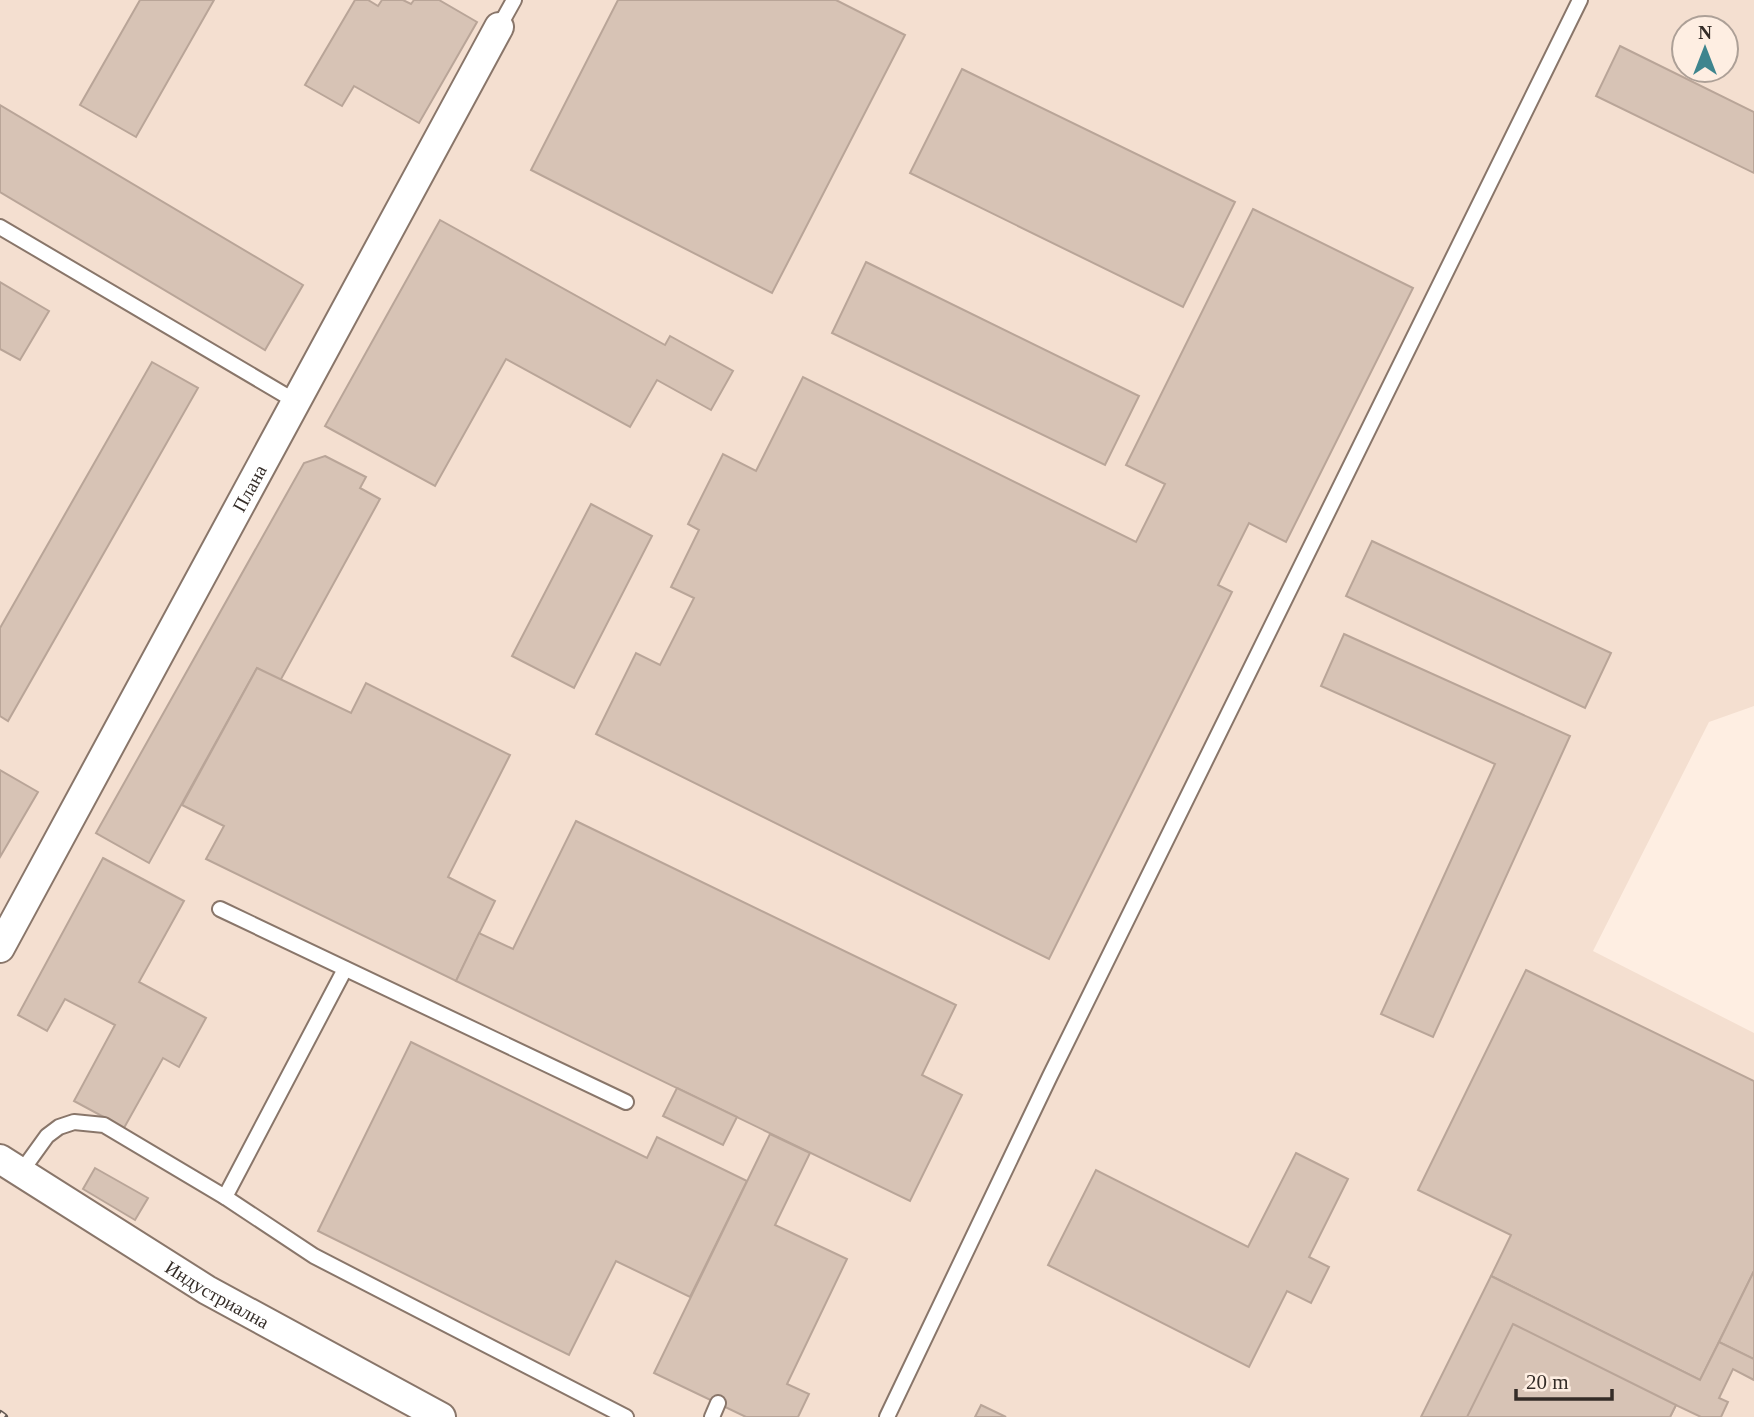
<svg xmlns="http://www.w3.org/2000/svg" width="1754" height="1417" font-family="Georgia,serif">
<rect width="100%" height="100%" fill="#feeee2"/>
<!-- built -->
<path fill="#f4dfd0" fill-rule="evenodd" d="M0 0H1754V706L1709 722 1593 951 1754 1033V1417H0ZM1684 28H1726V70H1684Z"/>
<!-- building -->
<g fill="#d7c3b5" stroke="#b9a598" stroke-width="2">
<path d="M140 0H214L136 137 80 105Z"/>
<path d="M355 0H368L378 6 382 0H403L411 4 414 0H439L477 22 419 123 354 86 342 106 305 85Z"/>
<path d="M618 0H836L905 35 772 293 531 170Z"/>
<path d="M1620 46 1754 112V173L1596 96Z"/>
<path d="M962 69 1235 202 1183 307 910 173Z"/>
<path d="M0 105 303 285 265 350 0 192Z"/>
<path d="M1253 209 1413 288 1286 542 1249 523 1218 585 1232 592 1049 959 596 734 636 653 660 665 694 598 671 587 699 530 688 524 723 454 756 471 803 377 1136 542 1165 484 1126 465Z"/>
<path d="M440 220 665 345 670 336 733 371 711 410 657 380 630 427 506 359 435 486 325 426Z"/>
<path d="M866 262 1139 396 1105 465 832 333Z"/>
<path d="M0 282 49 311 20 360 0 349Z"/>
<path d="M152 362 198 388 8 721 0 716V628Z"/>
<path d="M325 456 366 477 360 488 380 499 280 681 257 668 149 863 96 833 304 463Z"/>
<path d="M591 504 652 536 574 688 512 656Z"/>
<path d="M1372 541 1611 653 1585 708 1346 596Z"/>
<path d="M1344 634 1570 736 1433 1037 1381 1014 1495 764 1321 686Z"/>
<path d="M257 668 351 713 366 683 510 755 448 877 495 901 456 981 206 859 224 826 182 805Z"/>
<path d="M0 770 38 792 0 857Z"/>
<path d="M576 821 956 1005 922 1075 962 1095 910 1201 456 981 479 933 513 949Z"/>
<path d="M103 858 184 901 139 982 206 1018 179 1067 163 1058 124 1128 74 1101 115 1025 65 999 47 1031 18 1015Z"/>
<path d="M1526 970 1754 1081V1271L1700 1380 1491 1276 1511 1235 1418 1190Z"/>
<path d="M411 1042 647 1158 657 1137 747 1181 690 1297 616 1261 569 1355 318 1231Z"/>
<path d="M677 1088 737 1117 723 1145 663 1116Z"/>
<path d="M770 1134 810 1153 775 1225 847 1259 787 1384 809 1394 798 1417H746L654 1373Z"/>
<path d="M1296 1153 1348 1179 1309 1257 1329 1267 1311 1303 1287 1291 1249 1367 1048 1265 1096 1170 1248 1247Z"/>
<path d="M95 1168 148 1198 135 1220 83 1189Z"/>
<path d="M1754 1271V1359L1719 1342Z"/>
<path d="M1491 1276 1700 1380 1719 1342 1754 1359V1380L1733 1369 1719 1398 1728 1402 1721 1417H1701L1676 1405 1670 1417H1421Z"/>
<path d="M1513 1324 1676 1405 1670 1417H1467Z"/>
<path d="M981 1405 1006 1417H975Z"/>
</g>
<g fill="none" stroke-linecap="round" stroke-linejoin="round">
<defs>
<g id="lane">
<path d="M499 27 514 0"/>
<path d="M0 227 295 401"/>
<path d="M220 909 626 1102"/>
<path d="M21 1172 47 1136 59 1127 74 1122 104 1125 225 1197 314 1256 626 1417"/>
<path d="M225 1197 345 969"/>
<path d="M712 1417 718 1403"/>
<path d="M887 1417 1050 1076 1580 0"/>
</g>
<g id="street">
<path id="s1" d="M0 948 499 27"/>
<path id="s2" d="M0 1159 207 1290 441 1417"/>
</g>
</defs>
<!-- lane casing -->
<use href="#lane" stroke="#89766a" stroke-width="18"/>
<!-- street casing -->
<use href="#street" stroke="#89766a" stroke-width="32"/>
<!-- lane -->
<use href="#lane" stroke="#fff" stroke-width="14"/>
<!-- street -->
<use href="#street" stroke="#fff" stroke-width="28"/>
<defs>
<path id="rail" d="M0 1414 4 1417"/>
</defs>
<!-- rail casing -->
<use href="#rail" stroke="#635953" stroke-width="8"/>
<!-- rail -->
<use href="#rail" stroke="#feeee2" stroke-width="5" stroke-dasharray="16" stroke-linecap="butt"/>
</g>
<g text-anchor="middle" stroke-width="6" stroke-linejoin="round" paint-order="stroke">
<!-- street labels -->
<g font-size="19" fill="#342c27" stroke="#feeee2">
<text dy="7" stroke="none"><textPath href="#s1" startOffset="523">Плана</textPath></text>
<text dy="7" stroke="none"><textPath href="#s2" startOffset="256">Индустриална</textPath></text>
</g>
</g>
<!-- north arrow -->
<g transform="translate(1705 49)"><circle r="33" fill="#feeee2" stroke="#ada097" stroke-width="2"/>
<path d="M0-5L12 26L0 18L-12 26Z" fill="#3e858e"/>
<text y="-10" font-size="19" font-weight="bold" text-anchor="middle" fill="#342c27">N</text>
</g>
<!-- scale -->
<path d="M1516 1389v10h96v-10" fill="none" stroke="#342c27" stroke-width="3.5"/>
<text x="1526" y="1389" font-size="21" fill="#342c27" stroke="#feeee2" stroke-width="5" paint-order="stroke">20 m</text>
</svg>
